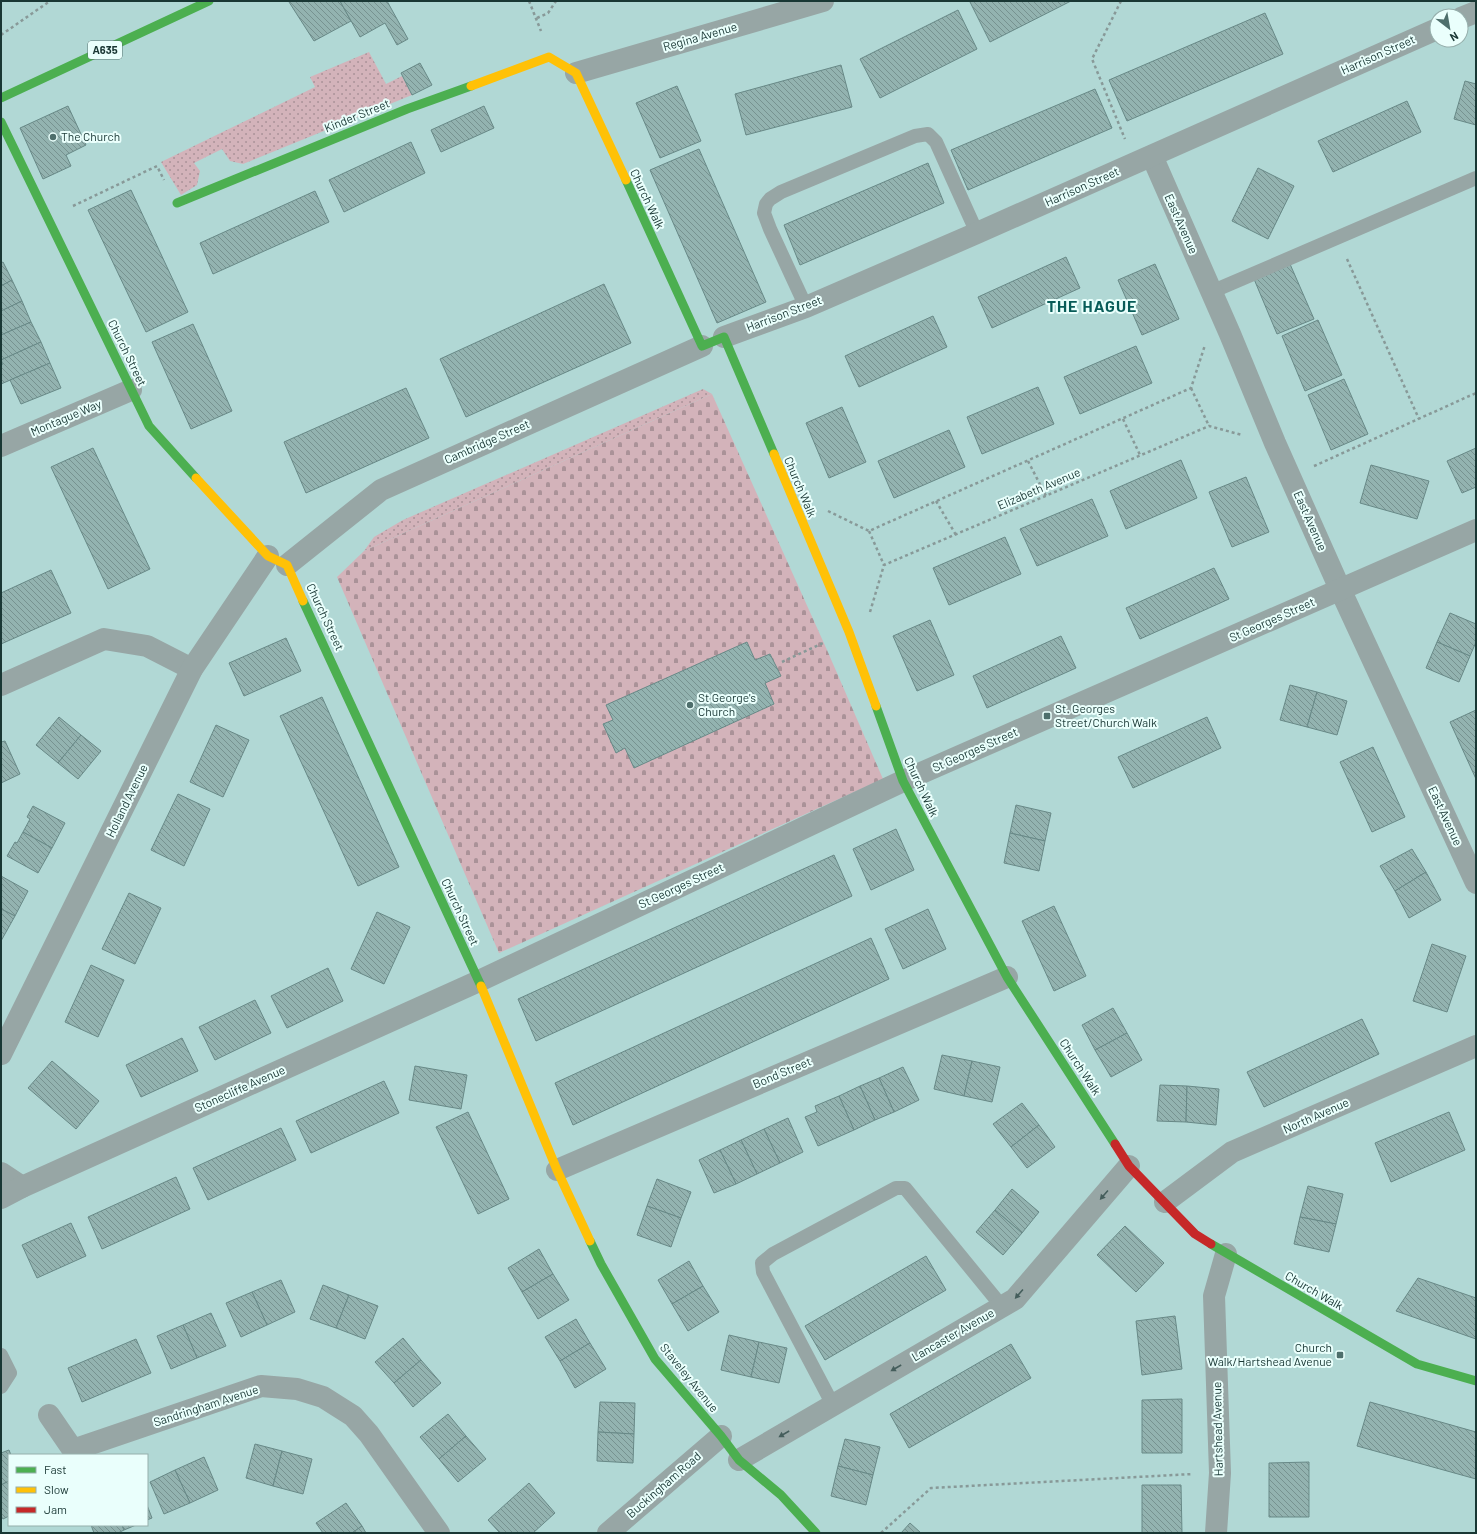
<svg xmlns="http://www.w3.org/2000/svg" width="1477" height="1534" font-family="Barlow,sans-serif">
<defs>
<pattern id="grass-dots" width="8" height="8" patternUnits="userSpaceOnUse"><rect width="8" height="8" fill="#d3b3ba"/><path d="M2 2h.1M6 6h.1" fill="none" stroke="#aa9298" stroke-width="1.8" stroke-linecap="round"/></pattern>
<pattern id="cemetery-stones" width="16" height="16" patternUnits="userSpaceOnUse"><rect width="16" height="16" fill="#d3b3ba"/><path d="M2 7V4a2 2 0 0 1 4 0v3zM10 15v-3a2 2 0 0 1 4 0v3z" fill="#aa9298"/></pattern>
<pattern id="building-back-hatch" width="6" height="6" patternUnits="userSpaceOnUse"><rect width="6" height="6" fill="#93b3b0"/><path d="M-1 5l2 2M0 0l6 6M5-1l2 2" fill="none" stroke="#779290"/></pattern>
</defs>
<rect width="100%" height="100%" fill="#b1d8d5"/>
<!-- grass -->
<g fill="url(#grass-dots)">
<path d="M369 52 386 84 402 76 412 95 243 164 230 161 222 149 194 163 200 171 197 185 181 195 161 162 315 87 310 77Z"/>
<path d="M703 389 712 394 364 551 374 537 403 520Z"/>
</g>
<!-- cemetery -->
<path fill="url(#cemetery-stones)" d="M712 394 827 650 883 779 499 953 337 577 364 551Z"/>
<!-- building -->
<g fill="url(#building-back-hatch)" stroke="#688987">
<path d="M290 1H340L351 21 314 41 289 2Z"/>
<path d="M340 1H387L408 39 397 45 385 23 360 37Z"/>
<path d="M972 1H1071L990 42 970 2Z"/>
<path d="M958 10 977 49 880 98 860 59Z"/>
<path d="M1265 13 1283 54 1127 121 1109 80Z"/>
<path d="M420 63 432 85 412 95 401 73Z"/>
<path d="M841 65 852 107 746 135 735 94Z"/>
<path d="M1465 81 1476 84V125L1454 119Z"/>
<path d="M677 86 701 141 660 158 636 103Z"/>
<path d="M1095 89 1112 128 968 190 951 150Z"/>
<path d="M1407 101 1421 132 1333 172 1318 141Z"/>
<path d="M68 106 86 145 66 155 71 166 43 179 20 128Z"/>
<path d="M484 106 494 128 441 152 431 130Z"/>
<path d="M411 142 425 173 344 212 329 180Z"/>
<path d="M699 149 766 302 717 323 650 170Z"/>
<path d="M928 163 944 203 800 265 784 225Z"/>
<path d="M1258 168 1294 186 1268 239 1232 221Z"/>
<path d="M131 190 188 312 146 332 88 210Z"/>
<path d="M315 191 329 222 213 274 200 243Z"/>
<path d="M1066 257 1080 288 992 328 978 297Z"/>
<path d="M3 262 12 280 1 286V263Z"/>
<path d="M1155 264 1179 319 1142 335 1118 280Z"/>
<path d="M1290 264 1314 319 1277 334 1254 279Z"/>
<path d="M12 280 22 301 1 311V286Z"/>
<path d="M604 284 631 343 466 417 440 359Z"/>
<path d="M22 301 31 322 1 335V311Z"/>
<path d="M933 316 947 347 859 387 845 356Z"/>
<path d="M1318 320 1342 375 1305 391 1282 336Z"/>
<path d="M31 322 41 342 1 360V335Z"/>
<path d="M193 324 232 411 191 429 152 342Z"/>
<path d="M41 342 50 363 1 384V365L3 364 1 360Z"/>
<path d="M1136 346 1152 383 1080 414 1064 377Z"/>
<path d="M50 363 61 388 21 404 10 380Z"/>
<path d="M1344 379 1368 434 1331 450 1308 395Z"/>
<path d="M1038 387 1054 424 982 454 967 417Z"/>
<path d="M406 388 429 438 306 493 284 442Z"/>
<path d="M842 407 866 462 829 478 806 423Z"/>
<path d="M949 430 965 467 894 498 878 461Z"/>
<path d="M93 448 150 569 108 589 51 467Z"/>
<path d="M1476 448V487L1462 493 1447 461Z"/>
<path d="M1181 460 1197 498 1126 529 1110 491Z"/>
<path d="M1371 465 1429 481 1417 519 1360 503Z"/>
<path d="M1246 477 1269 532 1232 547 1209 492Z"/>
<path d="M1092 499 1108 536 1037 566 1020 529Z"/>
<path d="M1005 537 1021 574 949 605 933 568Z"/>
<path d="M1214 568 1229 599 1140 639 1126 608Z"/>
<path d="M51 570 71 613 1 644V593Z"/>
<path d="M1450 613 1476 624V642L1470 656 1437 642Z"/>
<path d="M930 620 954 675 917 691 893 636Z"/>
<path d="M1061 636 1076 668 987 708 973 676Z"/>
<path d="M286 638 301 671 244 696 229 663Z"/>
<path d="M747 642 755 660 770 654 781 676 765 683 774 704 634 768 625 748 616 753 603 724 613 720 606 705Z"/>
<path d="M1437 642 1470 656 1459 682 1426 668Z"/>
<path d="M1290 685 1317 692 1307 727 1280 720Z"/>
<path d="M1317 692 1347 701 1337 735 1307 727Z"/>
<path d="M322 697 399 867 358 886 280 716Z"/>
<path d="M1476 710V779L1450 722Z"/>
<path d="M59 717 81 735 58 763 36 745Z"/>
<path d="M1207 717 1221 748 1133 788 1118 757Z"/>
<path d="M216 725 249 740 223 797 190 782Z"/>
<path d="M81 735 101 751 78 779 58 763Z"/>
<path d="M5 741 20 774 1 783V742Z"/>
<path d="M1373 747 1405 817 1372 832 1340 762Z"/>
<path d="M178 794 210 809 184 866 151 850Z"/>
<path d="M1016 805 1051 813 1045 841 1010 833Z"/>
<path d="M33 806 65 823 52 848 23 832 30 819 27 817Z"/>
<path d="M896 829 914 870 871 890 853 849Z"/>
<path d="M23 832 52 848 38 873 7 856 15 842 17 843Z"/>
<path d="M1010 833 1045 841 1039 871 1004 863Z"/>
<path d="M1412 849 1426 872 1395 891 1380 866Z"/>
<path d="M834 855 852 896 536 1041 518 999Z"/>
<path d="M1426 872 1441 900 1409 918 1395 891Z"/>
<path d="M1 876 28 891 15 916 1 909Z"/>
<path d="M129 893 161 908 135 964 102 949Z"/>
<path d="M1054 906 1086 976 1054 991 1022 921Z"/>
<path d="M1 909 15 916 1 941Z"/>
<path d="M928 909 946 949 903 969 885 929Z"/>
<path d="M377 912 410 927 384 984 351 969Z"/>
<path d="M871 938 889 979 573 1125 555 1083Z"/>
<path d="M1432 944 1466 956 1447 1012 1413 1001Z"/>
<path d="M91 965 124 980 98 1037 65 1022Z"/>
<path d="M328 968 343 1001 287 1028 271 996Z"/>
<path d="M255 1000 271 1033 215 1060 199 1027Z"/>
<path d="M1113 1008 1127 1033 1095 1050 1082 1025Z"/>
<path d="M1362 1019 1379 1054 1264 1107 1247 1072Z"/>
<path d="M1127 1033 1142 1060 1111 1077 1095 1050Z"/>
<path d="M182 1038 198 1071 141 1097 126 1065Z"/>
<path d="M942 1055 972 1061 964 1096 934 1089Z"/>
<path d="M52 1061 99 1101 76 1129 28 1088Z"/>
<path d="M972 1061 1000 1067 992 1102 964 1096Z"/>
<path d="M415 1066 467 1075 461 1109 409 1100Z"/>
<path d="M903 1067 919 1100 894 1112 879 1078Z"/>
<path d="M879 1078 894 1112 875 1120 860 1086Z"/>
<path d="M384 1081 399 1113 311 1153 296 1121Z"/>
<path d="M1160 1085 1187 1086 1186 1122 1157 1121Z"/>
<path d="M860 1086 875 1120 854 1130 839 1096Z"/>
<path d="M1187 1086 1219 1089 1216 1125 1186 1122Z"/>
<path d="M839 1096 854 1130 818 1146 805 1117 817 1112 815 1106Z"/>
<path d="M1022 1103 1039 1125 1011 1147 993 1124Z"/>
<path d="M468 1112 509 1199 478 1214 436 1127Z"/>
<path d="M1449 1112 1465 1150 1391 1182 1375 1143Z"/>
<path d="M788 1118 803 1152 780 1163 764 1129Z"/>
<path d="M1039 1125 1055 1147 1027 1168 1011 1147Z"/>
<path d="M281 1128 296 1160 208 1200 193 1168Z"/>
<path d="M764 1129 780 1163 757 1174 741 1140Z"/>
<path d="M741 1140 757 1174 736 1184 720 1150Z"/>
<path d="M720 1150 736 1184 714 1193 699 1160Z"/>
<path d="M176 1177 190 1209 102 1249 88 1217Z"/>
<path d="M657 1179 691 1192 681 1218 647 1206Z"/>
<path d="M1308 1186 1343 1194 1336 1224 1300 1217Z"/>
<path d="M1012 1189 1039 1212 1022 1233 995 1210Z"/>
<path d="M647 1206 681 1218 671 1247 637 1235Z"/>
<path d="M995 1210 1022 1233 1003 1255 976 1232Z"/>
<path d="M1300 1217 1336 1224 1329 1252 1294 1244Z"/>
<path d="M71 1223 86 1256 37 1278 22 1245Z"/>
<path d="M1125 1226 1164 1263 1136 1292 1097 1255Z"/>
<path d="M539 1249 553 1274 522 1292 508 1268Z"/>
<path d="M926 1256 946 1290 825 1360 805 1326Z"/>
<path d="M689 1261 703 1286 672 1304 658 1280Z"/>
<path d="M553 1274 569 1300 538 1319 522 1292Z"/>
<path d="M1418 1278 1476 1298V1339L1396 1311Z"/>
<path d="M281 1280 295 1312 267 1325 252 1292Z"/>
<path d="M323 1285 349 1295 336 1328 310 1319Z"/>
<path d="M703 1286 719 1312 688 1331 672 1304Z"/>
<path d="M252 1292 267 1325 241 1337 226 1303Z"/>
<path d="M349 1295 378 1306 365 1339 336 1328Z"/>
<path d="M211 1313 226 1346 197 1358 183 1325Z"/>
<path d="M1175 1316 1182 1369 1142 1375 1136 1321Z"/>
<path d="M576 1319 590 1343 560 1361 545 1337Z"/>
<path d="M183 1325 197 1358 171 1369 157 1336Z"/>
<path d="M729 1335 759 1342 751 1377 721 1370Z"/>
<path d="M403 1338 421 1360 394 1383 375 1362Z"/>
<path d="M136 1339 151 1373 82 1402 68 1368Z"/>
<path d="M759 1342 787 1348 779 1383 751 1377Z"/>
<path d="M590 1343 606 1369 575 1388 560 1361Z"/>
<path d="M1011 1344 1031 1378 909 1448 890 1414Z"/>
<path d="M421 1360 441 1383 413 1407 394 1383Z"/>
<path d="M1182 1399V1453H1142V1400Z"/>
<path d="M600 1402 635 1403 634 1434 598 1432Z"/>
<path d="M1370 1402 1476 1432V1479L1357 1446Z"/>
<path d="M448 1414 466 1436 439 1459 420 1437Z"/>
<path d="M598 1432 634 1434 633 1463 597 1461Z"/>
<path d="M466 1436 486 1459 458 1482 439 1459Z"/>
<path d="M845 1439 880 1447 873 1475 838 1466Z"/>
<path d="M255 1444 282 1451 273 1486 246 1478Z"/>
<path d="M9 1450 11 1455H9V1481L1 1485V1453Z"/>
<path d="M282 1451 312 1459 303 1494 273 1486Z"/>
<path d="M204 1457 218 1490 190 1503 175 1470Z"/>
<path d="M1309 1462V1517H1269V1463Z"/>
<path d="M838 1466 873 1475 866 1505 831 1496Z"/>
<path d="M175 1470 190 1503 164 1514 150 1482Z"/>
<path d="M9 1481V1516L3 1519 1 1516V1485Z"/>
<path d="M529 1483 555 1513 533 1533H500L488 1520Z"/>
<path d="M1142 1485H1181L1182 1533H1142Z"/>
<path d="M346 1503 362 1526 352 1533H323L316 1523Z"/>
<path d="M147 1505 152 1518 147 1520Z"/>
<path d="M910 1523 921 1533H901Z"/>
<path d="M91 1525H122L124 1530 118 1533H94Z"/>
<path d="M122 1525H136L124 1530Z"/>
<path d="M362 1526 366 1533H352Z"/>
</g>
<g fill="none" stroke-linecap="round" stroke-linejoin="round">
<!-- path -->
<g stroke="#889998" stroke-width="2.5" stroke-dasharray="3 3" stroke-linecap="butt">
<path d="M529 1 541 31"/>
<path d="M1121 1 1092 59 1125 139"/>
<path d="M537 18 548 13 556 1"/>
<path d="M1 35 50 1"/>
<path d="M73 206 157 166 164 180"/>
<path d="M1347 259 1419 419"/>
<path d="M1191 388 1209 426"/>
<path d="M1123 419 1140 455"/>
<path d="M1028 461 1046 496"/>
<path d="M1314 466 1476 393"/>
<path d="M936 501 956 535"/>
<path d="M828 511 869 531 1191 388 1205 345"/>
<path d="M869 531 884 565"/>
<path d="M870 612 884 565 1209 426 1242 435"/>
<path d="M782 662 823 643"/>
<path d="M881 1533 931 1488 1193 1474"/>
</g>
<!-- lane -->
<g stroke="#97a6a5" stroke-width="14">
<path d="M1211 292 1476 178"/>
<path d="M806 307 770 229 764 213 766 204 770 199 781 192 915 136 928 134 936 142 977 233"/>
<path d="M1 1355 10 1373 1 1387"/>
<path d="M833 1405 763 1272 762 1263 773 1254 896 1188H905L995 1298 1000 1308"/>
</g>
<!-- street -->
<g stroke="#97a6a5" stroke-width="22">
<path d="M1461 18 1476 12"/>
<path d="M576 73 823 1"/>
<path d="M1152 156 1230 334 1275 443 1340 589 1476 883"/>
<path d="M724 337 806 307 977 233 1437 29"/>
<path d="M1 446 131 390"/>
<path d="M287 565 381 490 702 346"/>
<path d="M1 685 104 639 147 646 192 669"/>
<path d="M1 1054 192 669 268 556"/>
<path d="M557 1170 1007 977"/>
<path d="M1 1173 22 1187"/>
<path d="M1 1198 22 1187 479 981 903 781 1476 530"/>
<path d="M1165 1202 1232 1152 1476 1046"/>
<path d="M49 1415 73 1450 261 1386 297 1389 323 1397 353 1416 369 1434 439 1533"/>
<path d="M739 1460 1015 1299 1129 1166"/>
<path d="M608 1533 721 1436"/>
<path d="M1216 1533 1220 1473 1214 1296 1226 1254"/>
</g>
<!-- fast -->
<g stroke="#4caf50" stroke-width="9">
<path d="M1 98 209 1"/>
<path d="M1 122 149 426 196 478"/>
<path d="M626 180 702 346 724 337 774 454"/>
<path d="M177 203 407 109 471 86"/>
<path d="M303 601 481 986"/>
<path d="M876 706 903 781 1007 977 1115 1144"/>
<path d="M590 1241 601 1264 655 1359 721 1436 739 1460 781 1495 816 1533"/>
<path d="M1211 1244 1417 1364 1476 1381"/>
</g>
<!-- slow -->
<g stroke="#ffc107" stroke-width="9">
<path d="M471 86 549 57 576 73 626 180"/>
<path d="M774 454 849 632 876 706"/>
<path d="M196 478 268 556 287 565 303 601"/>
<path d="M481 986 557 1170 590 1241"/>
</g>
<!-- jam -->
<path stroke="#c62828" stroke-width="9" d="M1115 1144 1129 1166 1195 1234 1211 1244"/>
</g>
<!-- one-way arrows -->
<defs><path id="oneway-solid" d="M-6-.8H1V-3.2L6.5 0L1 3.2V.8H-6Z"/></defs>
<g fill="#455e5c">
<use href="#oneway-solid" transform="translate(1104 1195) rotate(131)"/>
<use href="#oneway-solid" transform="translate(1019 1294) rotate(131)"/>
<use href="#oneway-solid" transform="translate(896 1368) rotate(150)"/>
<use href="#oneway-solid" transform="translate(784 1434) rotate(150)"/>
</g>
<!-- markers -->
<g fill="#4e6f6c" stroke="#eafffc" stroke-width="1.5">
<circle cx="53" cy="137" r="4"/>
<circle cx="690" cy="705" r="4"/>
<rect x="1043" y="712" width="8" height="8" rx="2"/>
<rect x="1336" y="1351" width="8" height="8" rx="2"/>
</g>
<g text-anchor="middle" stroke-width="4" stroke-linejoin="round" paint-order="stroke">
<!-- shield labels -->
<rect fill="#eafffc" stroke="#587370" stroke-width="1" x="88" y="41" width="34" height="18" rx="3"/>
<g font-size="11" font-weight="bold" fill="#193734">
<text x="105" y="54">A635</text>
</g>
<!-- street labels -->
<g font-size="12" fill="#193734" stroke="#eafffc">
<text transform="translate(700 37) rotate(-16)" y="4">Regina Avenue</text>
<text transform="translate(1378 55) rotate(-24)" y="4">Harrison Street</text>
<text transform="translate(357 116) rotate(-22)" y="4">Kinder Street</text>
<text transform="translate(1082 187) rotate(-24)" y="4">Harrison Street</text>
<text transform="translate(647 199) rotate(65)" y="4">Church Walk</text>
<text transform="translate(1181 224) rotate(66)" y="4">East Avenue</text>
<text transform="translate(784 314) rotate(-21)" y="4">Harrison Street</text>
<text transform="translate(127 353) rotate(64)" y="4">Church Street</text>
<text transform="translate(66 418) rotate(-23)" y="4">Montague Way</text>
<text transform="translate(487 442) rotate(-24)" y="4">Cambridge Street</text>
<text transform="translate(800 487) rotate(67)" y="4">Church Walk</text>
<text transform="translate(1039 489) rotate(-23)" y="4">Elizabeth Avenue</text>
<text transform="translate(1310 521) rotate(66)" y="4">East Avenue</text>
<text transform="translate(325 617) rotate(65)" y="4">Church Street</text>
<text transform="translate(1272 620) rotate(-24)" y="4">St Georges Street</text>
<text transform="translate(975 750) rotate(-24)" y="4">St Georges Street</text>
<text transform="translate(921 787) rotate(65)" y="4">Church Walk</text>
<text transform="translate(127 801) rotate(-64)" y="4">Holland Avenue</text>
<text transform="translate(1445 816) rotate(65)" y="4">East Avenue</text>
<text transform="translate(681 886) rotate(-25)" y="4">St Georges Street</text>
<text transform="translate(460 912) rotate(65)" y="4">Church Street</text>
<text transform="translate(1080 1067) rotate(57)" y="4">Church Walk</text>
<text transform="translate(782 1073) rotate(-23)" y="4">Bond Street</text>
<text transform="translate(240 1089) rotate(-24)" y="4">Stonecliffe Avenue</text>
<text transform="translate(1316 1116) rotate(-24)" y="4">North Avenue</text>
<text transform="translate(1314 1291) rotate(30)" y="4">Church Walk</text>
<text transform="translate(953 1335) rotate(-30)" y="4">Lancaster Avenue</text>
<text transform="translate(689 1378) rotate(51)" y="4">Staveley Avenue</text>
<text transform="translate(206 1406) rotate(-18)" y="4">Sandringham Avenue</text>
<text transform="translate(1218 1429) rotate(-91)" y="4">Hartshead Avenue</text>
<text transform="translate(664 1485) rotate(-41)" y="4">Buckingham Road</text>
</g>
<!-- poi labels -->
<g font-size="12" fill="#193734" stroke="#eafffc" text-anchor="start">
<text x="61" y="141">The Church</text>
<text x="698" y="702">St George's<tspan x="698" dy="14">Church</tspan></text>
<text x="1055" y="713">St. Georges<tspan x="1055" dy="14">Street/Church Walk</tspan></text>
<text x="1332" y="1352" text-anchor="end">Church<tspan x="1332" dy="14">Walk/Hartshead Avenue</tspan></text>
</g>
<!-- district labels -->
<g font-size="16" font-weight="bold" letter-spacing="1" fill="#085c58" stroke="#eafffc">
<text x="1092" y="312">THE HAGUE</text>
</g>
</g>
<!-- border -->
<rect width="1477" height="1534" fill="none" stroke="#193734" stroke-width="4"/>
<!-- legend -->
<rect x="8" y="1454" width="140" height="72" fill="#eafffc" stroke="#96afac"/>
<rect x="16" y="1467" width="20" height="6" fill="#4caf50" stroke="#96afac"/>
<text x="44" y="1474" font-size="12" fill="#193734">Fast</text>
<rect x="16" y="1487" width="20" height="6" fill="#ffc107" stroke="#96afac"/>
<text x="44" y="1494" font-size="12" fill="#193734">Slow</text>
<rect x="16" y="1507" width="20" height="6" fill="#c62828" stroke="#96afac"/>
<text x="44" y="1514" font-size="12" fill="#193734">Jam</text>
<!-- north arrow -->
<g transform="translate(1449 28) rotate(149)"><circle r="19" fill="#eafffc" stroke="#96afac"/>
<path d="M0-3L7 15L0 10L-7 15Z" fill="#4e6f6c"/>
<text y="-6" font-size="11" font-weight="bold" text-anchor="middle" fill="#193734">N</text>
</g>
</svg>
